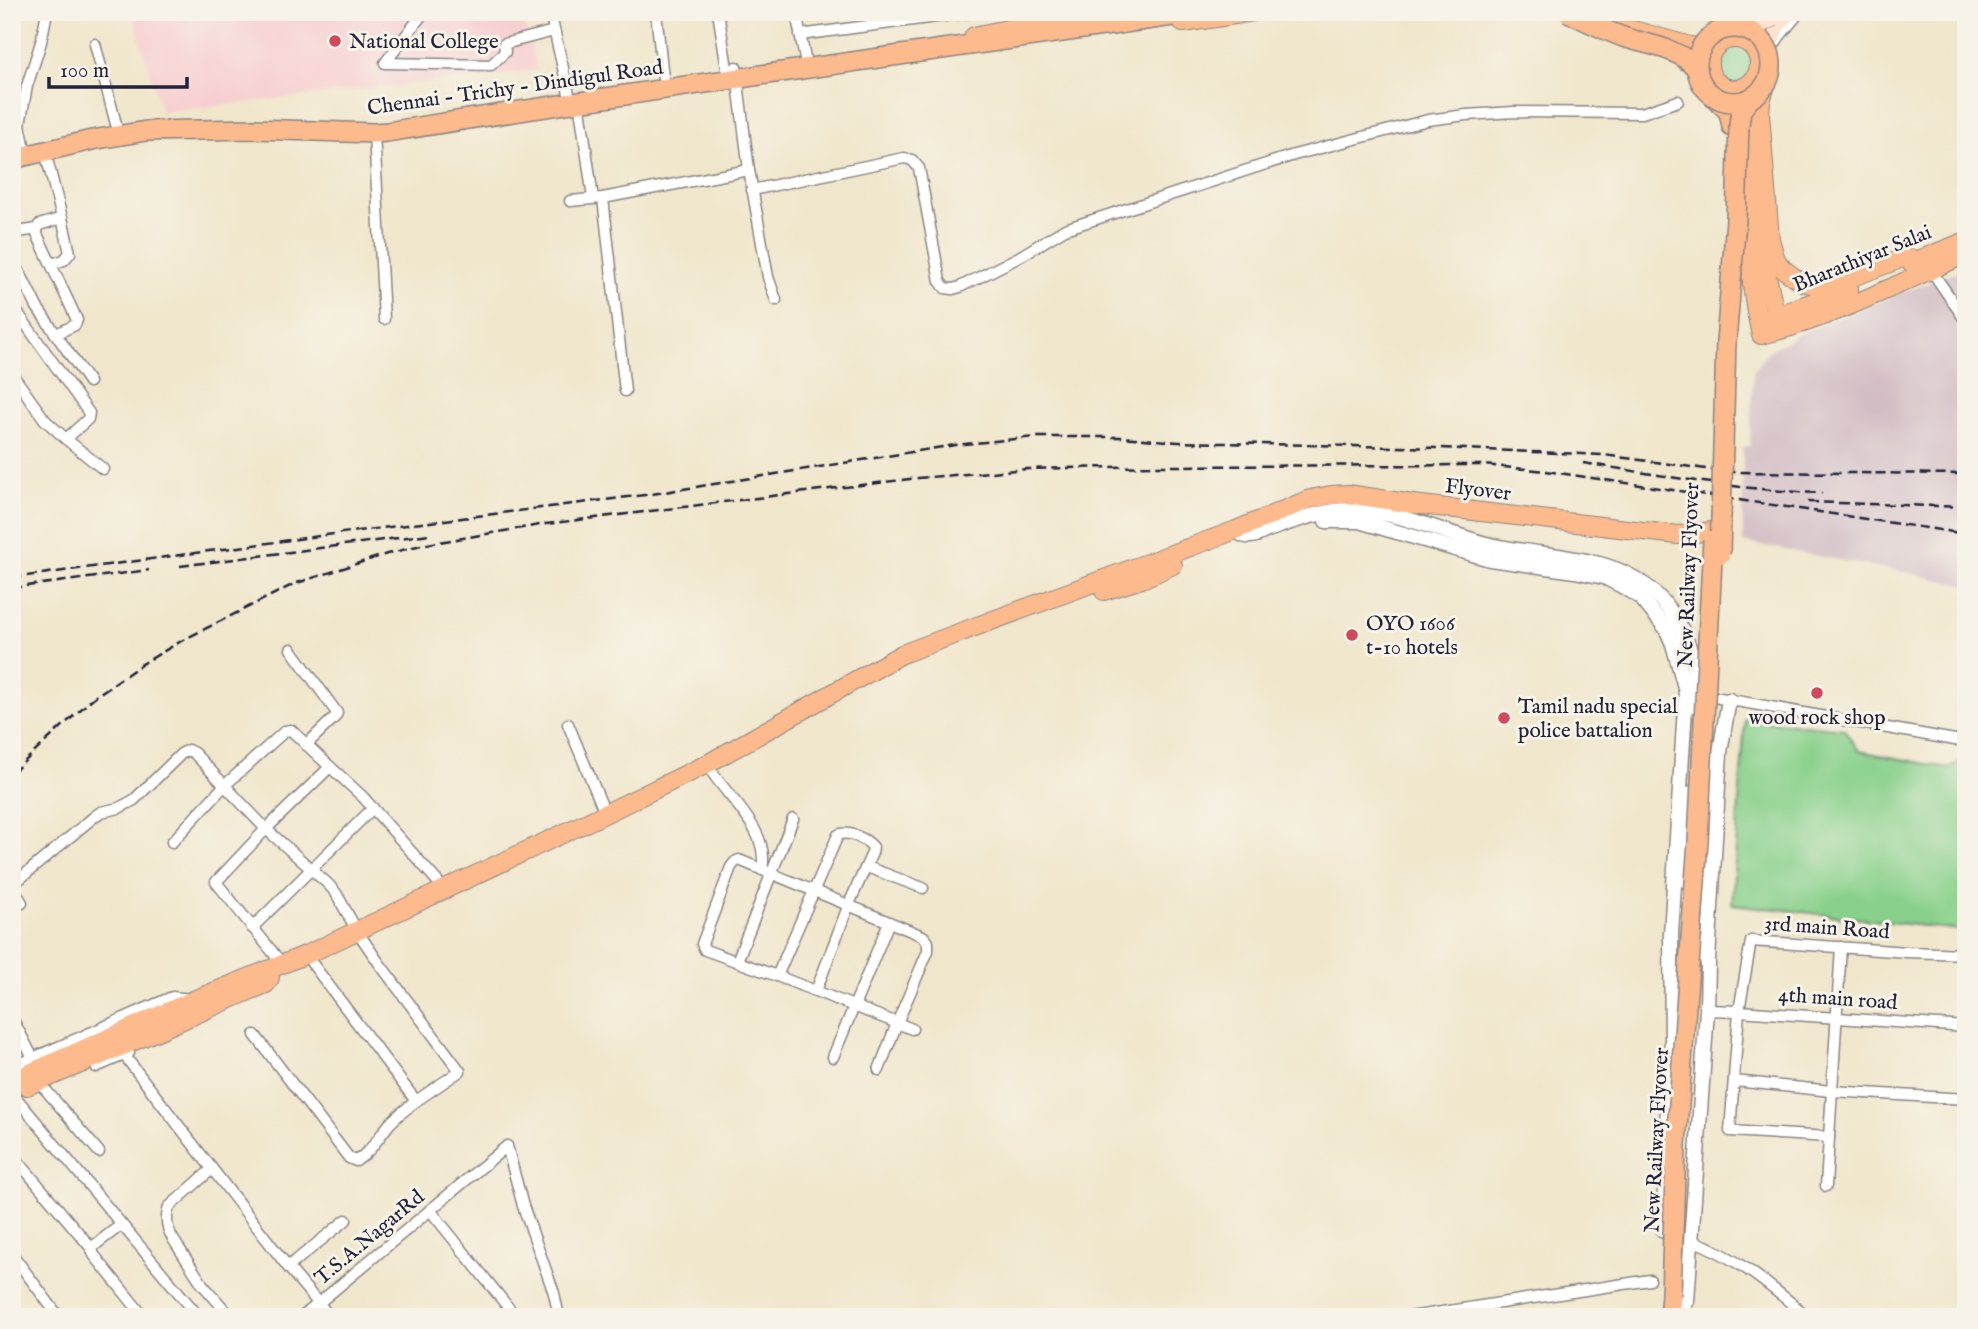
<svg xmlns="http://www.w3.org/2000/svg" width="1978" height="1329" font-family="'IM FELL English',serif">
<rect width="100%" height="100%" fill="#f7f3e8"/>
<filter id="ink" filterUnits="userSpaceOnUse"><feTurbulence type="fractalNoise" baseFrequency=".0143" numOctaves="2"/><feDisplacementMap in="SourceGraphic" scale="14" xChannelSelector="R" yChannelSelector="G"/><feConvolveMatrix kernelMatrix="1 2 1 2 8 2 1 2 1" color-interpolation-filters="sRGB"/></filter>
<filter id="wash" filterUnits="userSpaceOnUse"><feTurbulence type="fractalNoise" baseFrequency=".00686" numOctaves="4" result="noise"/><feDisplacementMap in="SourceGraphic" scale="28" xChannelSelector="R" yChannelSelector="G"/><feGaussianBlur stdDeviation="1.57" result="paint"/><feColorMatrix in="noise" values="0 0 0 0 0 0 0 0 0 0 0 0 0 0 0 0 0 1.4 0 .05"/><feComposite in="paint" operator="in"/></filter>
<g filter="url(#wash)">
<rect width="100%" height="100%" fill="#f0e6cb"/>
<!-- built -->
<path fill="#f7cfd0" d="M132 12H522L537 70 161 112Z"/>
<!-- industrial -->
<path fill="#d2bdc5" d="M1966 268V586L1913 574 1743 542V447L1750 446 1753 372 1767 352 1800 333Z"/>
<!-- green -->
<g fill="#88d08b" stroke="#557963" stroke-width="2">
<circle cx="1733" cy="64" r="21"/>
<path d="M1745 719 1844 729 1859 751 1948 768 1966 759V931L1732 904Z"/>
</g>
</g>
<g filter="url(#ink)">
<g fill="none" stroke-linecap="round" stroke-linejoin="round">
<defs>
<g id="minor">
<path d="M424 12 385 63 491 65 505 52 504 44 554 31"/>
<path d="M550 12 569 94"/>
<path d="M656 12 663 78"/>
<path d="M718 12 727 68"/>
<path d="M796 12 807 69"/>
<path d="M12 14 15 12"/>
<path d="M800 35 974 12"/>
<path d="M95 44 116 124"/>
<path d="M736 67 749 170 768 277 776 300"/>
<path d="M579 101 593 198"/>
<path d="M374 133 384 319"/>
<path d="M24 145 20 124 27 86 41 42 47 12"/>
<path d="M45 151 62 218 39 225 37 229V234L77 320 75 325 56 334"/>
<path d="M752 190 904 158 912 160 919 168 940 281 945 288 953 289 960 287 1019 257 1065 229 1294 155 1428 120 1466 115 1514 112 1642 113 1678 101"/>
<path d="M603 198 625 391"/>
<path d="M570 201 603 198 749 170"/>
<path d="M12 233 37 229"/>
<path d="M12 257 37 307 89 382"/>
<path d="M52 264 64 260 70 253 62 218"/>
<path d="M1931 270 1966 321"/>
<path d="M12 305 89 413 88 419 66 439 45 420 12 374"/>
<path d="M66 439 103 469"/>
<path d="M291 649 337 713 335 717 306 745"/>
<path d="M1703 695 1966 742"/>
<path d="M568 724 605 813"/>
<path d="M707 764C725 797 771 829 762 870"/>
<path d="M172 842 224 786 285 731 291 730 326 763 363 797 445 890"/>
<path d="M867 867 923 888"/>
<path d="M22 903 13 887 16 882 95 816 101 812 119 808 134 800 181 754 188 750 194 753 266 829 328 884 336 893 357 931 379 963 460 1071 416 1101 311 962"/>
<path d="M252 928 373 808"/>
<path d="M737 961 793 819"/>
<path d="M283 965 216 882 266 829 330 767"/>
<path d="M777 976 838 835C848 830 866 839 873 847L872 853 849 904 816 991"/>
<path d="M1707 1010 1739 1011 1966 1027"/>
<path d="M12 1018 33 1058 172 997 193 999"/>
<path d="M255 1035 349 1158 356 1161C370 1152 377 1140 387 1127 394 1117 407 1109 416 1101"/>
<path d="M124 1055 288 1267 330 1317"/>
<path d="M833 1057 889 922"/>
<path d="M96 1067 129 1053"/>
<path d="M12 1068 33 1058"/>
<path d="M879 1070 897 1023 928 951V942L923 936 739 860 735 862 731 867 702 944 705 950 777 976 897 1023 912 1029"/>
<path d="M1734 1081 1832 1091 1966 1099"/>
<path d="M44 1088 99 1152"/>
<path d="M17 1099 199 1317"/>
<path d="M1829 1137 1730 1131 1739 1011 1751 941 1907 952 1966 954"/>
<path d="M12 1154 92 1249"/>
<path d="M212 1169 169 1207C165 1218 167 1229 173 1239L203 1285 231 1317"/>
<path d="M1826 1186 1841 947"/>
<path d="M430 1210 516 1317"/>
<path d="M121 1225 95 1245 92 1249 94 1255 144 1317"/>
<path d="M1691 1240C1736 1256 1772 1287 1808 1317"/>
<path d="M12 1254 59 1317"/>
<path d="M288 1267 346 1220"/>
<path d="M302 1317 507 1146 523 1206 554 1293 559 1317"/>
<path d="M1410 1317 1650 1280"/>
</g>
<g id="tertiary">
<path d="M1759 65 1778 35 1797 12"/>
<path d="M1326 521H1359L1490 559 1575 571 1604 577 1622 586 1640 597 1666 628 1673 644 1686 691 1671 934 1672 1040 1666 1142 1664 1231"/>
<path d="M1236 530C1240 534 1244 537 1250 536 1258 536 1263 531 1270 529 1294 521 1321 511 1347 510 1395 509 1441 532 1486 544 1526 554 1567 554 1606 566 1669 585 1700 644 1696 706"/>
<path d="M1686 881 1691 793"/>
<path d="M1708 960 1720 752 1729 700"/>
<path d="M1678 1315 1687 1301 1707 1010 1708 963 1691 932"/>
</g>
<path id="secondary" d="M1768 49 1776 27 1789 12"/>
<g id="primary">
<path d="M1596 15 1630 29 1690 46 1697 47 1723 41"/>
<path d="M1183 23 1253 12"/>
<path d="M974 36 1088 12"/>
<circle cx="1734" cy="64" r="25"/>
<path d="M1687 62 1701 69 1718 83"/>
<path d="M1757 75 1748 105V122L1754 244C1747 269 1755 308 1761 335 1828 320 1902 282 1966 254"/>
<path d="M1766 85 1761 101 1760 114 1770 239 1776 260 1783 269 1801 282 1820 286 1839 282 1903 258 1919 260"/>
<path d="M1754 244 1763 257 1778 327"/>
<path d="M1911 263 1966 241"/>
<path d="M1758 320 1775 316 1849 289"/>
<path d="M1104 591 1142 579 1173 565"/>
<path d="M12 1081 196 999 310 953 596 818 707 764 902 654 1236 530 1310 499 1331 495 1348 494 1413 504 1678 535 1721 530"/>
<path d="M27 1086C106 1055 183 1019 261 986L266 984 270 978 269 973 265 971"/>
</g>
<g id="trunk">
<path d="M1712 95 1729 112 1732 127"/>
<path d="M12 159 92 140 146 131 254 129 374 133 387 132C658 88 930 51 1201 12"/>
<path d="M1669 1317 1671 1295"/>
</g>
</defs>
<!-- minor casing -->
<use href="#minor" stroke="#898483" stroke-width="13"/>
<!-- tertiary casing -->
<use href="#tertiary" stroke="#898483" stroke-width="17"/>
<!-- secondary casing -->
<use href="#secondary" stroke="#898483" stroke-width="18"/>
<!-- primary casing -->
<use href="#primary" stroke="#898483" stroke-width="20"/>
<!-- trunk casing -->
<use href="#trunk" stroke="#898483" stroke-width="22"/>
<!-- minor -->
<use href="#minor" stroke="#fff" stroke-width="10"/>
<!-- tertiary -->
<use href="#tertiary" stroke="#fff" stroke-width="14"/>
<!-- secondary -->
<use href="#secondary" stroke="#fee3d1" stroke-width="16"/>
<!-- primary -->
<use href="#primary" stroke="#fcba8d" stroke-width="18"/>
<!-- trunk -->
<use href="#trunk" stroke="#fcba8d" stroke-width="19"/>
<!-- rail -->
<g stroke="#22223b" stroke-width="2.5" stroke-dasharray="10 5" stroke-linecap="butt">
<path d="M1583 463C1662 475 1742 491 1822 493"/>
<path d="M1808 502 1966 507"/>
<path d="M180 566 430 534"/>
<path d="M12 578 334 534 652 494 955 445 1036 437H1122L1178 442 1441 448 1604 455 1728 472 1966 474"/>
<path d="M12 588 149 570"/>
<path d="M12 773 93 698 142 664 183 640 294 584 387 554 421 545 546 524 918 478 1027 469 1154 466 1483 465 1546 471 1966 534"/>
</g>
<defs>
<path id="secondary-bridge" d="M1738 28 1762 24 1774 18"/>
<g id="trunk-bridge">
<path d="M1568 12C1586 21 1604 30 1623 37 1648 45 1680 48 1697 69"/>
<circle cx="1734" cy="65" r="37"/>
<path d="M1720 554 1726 342 1736 220 1739 125 1741 110 1749 100"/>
<path d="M1671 1295 1676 1145 1698 841 1713 540"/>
</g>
</defs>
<!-- secondary-bridge casing -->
<use href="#secondary-bridge" stroke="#898483" stroke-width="18" stroke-linecap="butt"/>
<!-- trunk-bridge casing -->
<use href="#trunk-bridge" stroke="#898483" stroke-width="22" stroke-linecap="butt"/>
<!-- secondary-bridge -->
<use href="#secondary-bridge" stroke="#fee3d1" stroke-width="16"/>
<!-- trunk-bridge -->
<use href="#trunk-bridge" stroke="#fcba8d" stroke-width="19"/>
</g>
</g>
<!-- markers -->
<g fill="#d1495b" stroke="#f7f3e8" stroke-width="2.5">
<circle cx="335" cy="41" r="7"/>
<circle cx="1352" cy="635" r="7"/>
<circle cx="1817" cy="693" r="7"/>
<circle cx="1504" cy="718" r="7"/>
</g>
<g text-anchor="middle" stroke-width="6" stroke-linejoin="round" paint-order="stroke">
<!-- poi labels -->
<g font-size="21" fill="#22223b" stroke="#f7f3e8" text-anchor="start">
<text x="349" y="48">National College</text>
<text x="1366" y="630">OYO 1606<tspan x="1366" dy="24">t-10 hotels</tspan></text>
<text x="1518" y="713">Tamil nadu special<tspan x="1518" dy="24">police battalion</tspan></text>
<text x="1817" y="724" text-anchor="middle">wood rock shop</text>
</g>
<!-- street labels -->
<g font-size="21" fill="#22223b" stroke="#f7f3e8">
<text transform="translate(515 87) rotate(-8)" y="7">Chennai - Trichy - Dindigul Road</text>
<text transform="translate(1862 258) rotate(-22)" y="7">Bharathiyar Salai</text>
<text transform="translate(1478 489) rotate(7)" y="7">Flyover</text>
<text transform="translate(1688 575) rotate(-88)" y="7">New Railway Flyover</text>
<text transform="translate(1827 927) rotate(4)" y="7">3rd main Road</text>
<text transform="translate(1838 998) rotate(4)" y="7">4th main road</text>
<text transform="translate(1656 1140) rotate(-87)" y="7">New Railway Flyover</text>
<text transform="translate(369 1237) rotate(-40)" y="7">T.S.A.NagarRd</text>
</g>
</g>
<!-- margin -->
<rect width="1978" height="1329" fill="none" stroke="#f7f3e8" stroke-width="42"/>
<!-- scale -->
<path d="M49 77v10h138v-10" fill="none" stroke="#22223b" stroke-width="3.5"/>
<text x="60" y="77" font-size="21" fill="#22223b" stroke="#f7f3e8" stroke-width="5" paint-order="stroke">100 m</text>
</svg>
